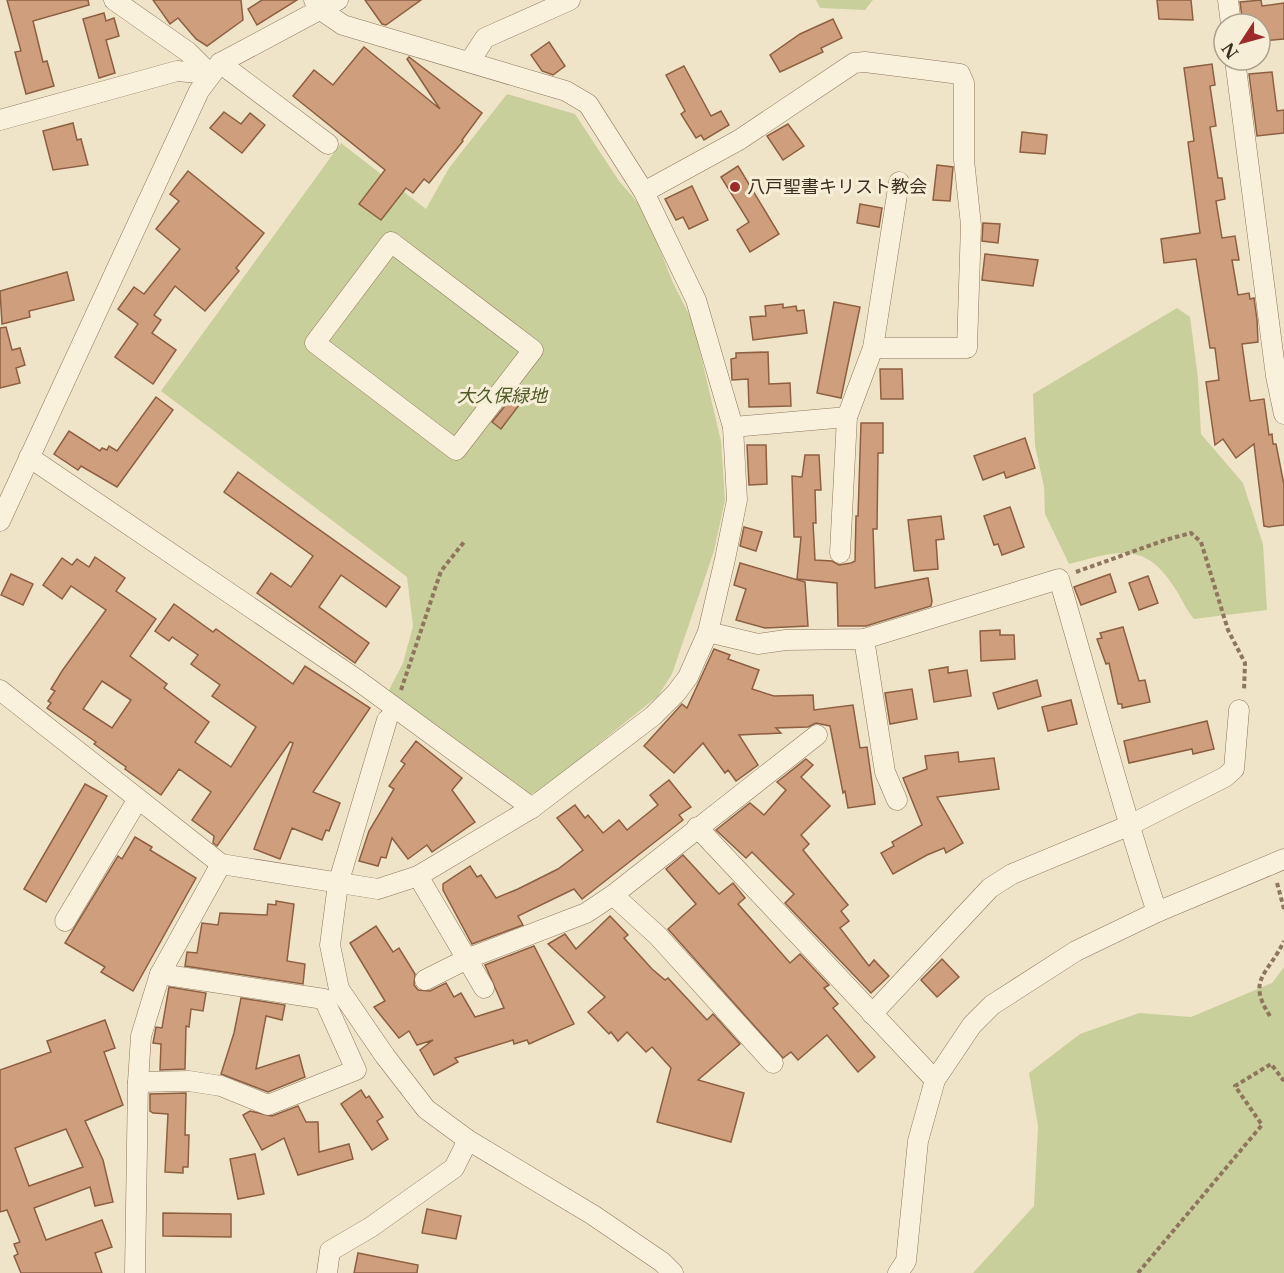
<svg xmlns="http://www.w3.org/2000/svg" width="1284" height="1273" font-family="'Libre Baskerville','Noto Sans JP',serif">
<rect width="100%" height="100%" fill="#f0e4c8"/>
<!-- green -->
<g fill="#c9cf9b">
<path d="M816 0H873L865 10 820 8Z"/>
<path d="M507 94 575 114 619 181 645 211 673 283 693 322 721 441 725 500 714 551 672 674 658 696 540 791 528 795 388 692 403 663 413 626 407 577 161 391 341 143 426 209 449 168Z"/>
<path d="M1177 308 1190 317 1198 378 1201 434 1243 483 1263 544 1267 610 1194 619C1184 607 1181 596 1172 584 1143 539 1112 553 1069 564L1045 514 1044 487 1035 446 1033 394Z"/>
<path d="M1284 967V1273H973L1034 1206 1038 1126 1029 1073 1080 1034 1139 1013 1191 1017 1272 983Z"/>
</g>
<!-- building -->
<g fill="#cf9f7d" stroke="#8d5f41" stroke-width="1.5" fill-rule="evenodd">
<path d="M7 0H88L89 5 33 21 43 62 47 61 54 86 26 94 15 52 21 51Z"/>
<path d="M153 0H241L243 20 207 46 196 39 178 18 170 24Z"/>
<path d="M262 0H297L257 25 248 9Z"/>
<path d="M365 0H421L386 25 382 24Z"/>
<path d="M1157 0H1191L1193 20 1159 19Z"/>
<path d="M1261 0 1262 6 1284 3V39L1260 41V24H1243L1240 2Z"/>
<path d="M104 13 106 21 114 18 119 36 106 40 115 73 99 78 83 19Z"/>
<path d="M833 19 842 38 821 48 823 52 780 72 770 55 800 34Z"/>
<path d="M549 42 565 66 553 75 542 71 531 55Z"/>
<path d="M364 47 440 109 407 59 409 57 482 113 462 140 463 141 429 183 424 179 413 193 406 188 381 220 359 204 385 170 293 96 314 70 333 85Z"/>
<path d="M1212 64 1215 85 1210 86 1216 126 1210 127 1218 178H1222L1225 199 1216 201 1222 238 1235 236 1239 260H1232L1238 295 1249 293 1250 299 1254 298 1257 320 1258 342 1242 344 1250 401 1264 399 1269 435 1272 434 1273 444H1276L1284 485V525L1269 527 1264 526 1254 444 1236 458 1223 439 1215 445 1206 382 1219 380 1215 348H1210L1196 259 1164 263 1161 239 1200 233 1188 142 1194 141 1184 68Z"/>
<path d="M684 66 711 116 721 111 729 125 704 140 701 135 696 138 681 114 685 111 666 75Z"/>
<path d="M1272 72 1277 111 1284 110V133L1257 136 1249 74Z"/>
<path d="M224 112 241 124 250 113 265 125 242 153 210 128Z"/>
<path d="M73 123 77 140 81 139 88 165 53 170 43 131Z"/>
<path d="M788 124 804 146 783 160 767 136Z"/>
<path d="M1022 132 1047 135 1045 154 1020 152Z"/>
<path d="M937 165 953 167 950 201 933 200Z"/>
<path d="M738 166 779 234 750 252 737 230 749 222 721 177Z"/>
<path d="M188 171 264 233 236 268 239 271 205 311 175 286 154 315 161 320 152 333 176 350 153 384 115 357 138 324 118 309 134 287 144 294 180 249 156 229 179 201 170 194Z"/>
<path d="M692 186 708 220 689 229 683 217 676 220 665 199Z"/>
<path d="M860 204 882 208 879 227 857 223Z"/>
<path d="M983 223 1000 224 998 243 982 241Z"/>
<path d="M985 254 1038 260 1033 286 982 280Z"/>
<path d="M67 272 74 300 29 311 30 317 2 324 0 291Z"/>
<path d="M834 302 860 307 841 398 817 393Z"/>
<path d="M783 304V308L796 306 797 311 804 310 807 333 753 340 750 317 766 316 765 306Z"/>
<path d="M6 327 12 350 20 348 25 365 16 368 20 383 0 388V328Z"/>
<path d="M768 352 769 384 790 383 791 406 749 407 748 379 732 380 731 359 736 358V353Z"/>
<path d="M880 369H902L903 399H881Z"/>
<path d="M514 395 522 401 501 429 492 422Z"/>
<path d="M156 397 173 410 117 487 81 466 78 470 54 454 69 431 100 451 102 448 107 450 109 446 117 451Z"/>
<path d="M861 423H883V453H878L877 529H873L875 588 928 578 932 601 931 606 866 626H838L837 583 797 579 801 537H794L792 476 802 477 805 455H819L821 490H815L816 523H813L815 560 832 561 839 565 851 563 855 561 856 516H858Z"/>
<path d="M1025 438 1035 468 1006 478 1004 472 983 480 974 456Z"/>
<path d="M747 445H766L767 484 749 485Z"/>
<path d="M238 472 400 587 386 607 341 575 319 607 369 643 355 663 257 593 271 573 291 587 313 556 224 492Z"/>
<path d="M1010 507 1024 547 1002 555 998 544 994 545 984 516Z"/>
<path d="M941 516 944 539 936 540 938 569 914 571 908 520Z"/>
<path d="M744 527 762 532 756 551 740 546Z"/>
<path d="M95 557 125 578 116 591 156 619 130 656 167 684 164 688 209 722 195 742 231 767 256 727 212 696 220 685 191 664 198 655 172 637 169 641 155 631 174 604 213 632 216 629 293 684 305 666 370 708 313 792 340 803 329 831 326 830 322 840 292 828 280 859 254 849 293 743 290 742 217 846 213 843 214 836 192 820 211 792 179 769 161 795 125 769 126 767 94 744 96 742 47 708 51 703 48 701 55 691 51 689 62 671 106 610 71 586 62 599 43 585 62 558 72 565 77 559 89 567ZM102 681 131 700 112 728 83 709Z"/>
<path d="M740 563 805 582 808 626 765 628 736 620 746 589 734 585Z"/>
<path d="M11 574 33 584 23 605 1 595Z"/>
<path d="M1110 574 1116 592 1081 605 1074 587Z"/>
<path d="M1148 576 1158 603 1139 610 1129 583Z"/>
<path d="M1123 627 1139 681 1145 680 1150 702 1122 708V704H1118L1109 663 1106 664 1097 639 1102 638 1100 633Z"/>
<path d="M1000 630V635H1014L1015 659 981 661 980 631Z"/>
<path d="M714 649 730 655 728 659 759 670 752 689 774 696 813 695 814 710 853 705 860 748 867 747 875 804 848 808 845 791 843 793 830 726 816 723 808 727 776 728 781 733 739 735 758 765 736 781 728 770 725 773 703 743 674 773 644 746 682 704 687 708Z"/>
<path d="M948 667V673L967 670 971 696 934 702 929 670Z"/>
<path d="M1037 680 1041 696 998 709 993 693Z"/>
<path d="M912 689 917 719 890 724 885 693Z"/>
<path d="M1071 700 1077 724 1048 731 1042 707Z"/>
<path d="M1207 721 1214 749 1193 754 1192 749 1129 763 1124 741Z"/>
<path d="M416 741 462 778 452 790 475 822 432 852 427 845 408 859 392 838 386 858 381 857 378 866 359 861 369 831 394 789 389 786 405 764 401 761Z"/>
<path d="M958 752 959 762 994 758 999 789 937 797 963 843 946 853 944 848 927 855 893 874 881 853 894 846 892 842 922 825 903 778 927 769 925 756Z"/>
<path d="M806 759 813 765 801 777 830 806 801 835 809 844 803 850 848 905 841 911 849 921 840 928 869 966 874 960 889 976 871 993 785 903 794 894 752 852 746 858 716 830 750 803 764 815 786 790 777 782Z"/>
<path d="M669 780 691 807 679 815 683 820 582 899 574 889 518 916 523 925 472 944 443 890V884L470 866 477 877 481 875 496 898 518 889 558 869 583 850 557 818 575 805 585 818 588 815 603 833 619 820 627 830 658 805 650 795Z"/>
<path d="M85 784 107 796 46 902 24 889Z"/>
<path d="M135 837 152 847 150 850 196 878 133 991 101 972 105 967 65 943 118 856 122 859Z"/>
<path d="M683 855 719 894 733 883 745 898 738 904 790 963 800 954 829 985 824 988 838 1004 833 1008 875 1057 858 1072 827 1035 798 1060 791 1052 783 1058 668 929 696 904 666 869Z"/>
<path d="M276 901 294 904 287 961 305 964 303 984 185 966 187 952 197 953 202 923 218 925 220 913 267 915 268 904 276 905Z"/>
<path d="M610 916 628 935 624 938 652 969 665 980 668 978 707 1020 713 1014 740 1044 698 1080 744 1093 731 1142 657 1122 671 1068 652 1047 646 1052 627 1032 618 1041 611 1032 609 1034 588 1012 605 997 548 944 565 934 576 949Z"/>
<path d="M376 926 393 952 399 948 415 974 414 985 418 990 430 991 446 983 454 997 461 993 475 1017 504 1008 485 965 534 946 574 1024 529 1044 527 1040 514 1044 513 1040 455 1058 458 1062 434 1075 420 1050 433 1040 417 1045 409 1031 399 1038 374 1007 385 1001 350 943Z"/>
<path d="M942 959 959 977 937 997 921 980Z"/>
<path d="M169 987 206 993 203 1011 191 1009 189 1027 186 1026 185 1069 160 1070 161 1044 153 1043 156 1027 162 1028Z"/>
<path d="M241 998 285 1005 282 1020 266 1016 256 1069 299 1055 305 1077 268 1092 221 1074 234 1033Z"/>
<path d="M105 1020 115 1048 104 1052 123 1105 85 1121 103 1160 113 1202 95 1206 90 1187 34 1208 46 1240 102 1220 112 1247 95 1253 102 1273H21L14 1256 18 1254 14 1244 20 1242 7 1210 0 1212V1070L51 1052 47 1041ZM66 1129 83 1167 29 1186 15 1148Z"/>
<path d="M361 1090 366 1098 369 1096 383 1117 377 1121 388 1139 372 1150 341 1104Z"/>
<path d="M186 1093 185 1135H189L188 1167H183V1173L165 1172 168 1114 153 1113 150 1111V1094Z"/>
<path d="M298 1106 306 1122H318L319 1152 349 1144 353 1159 298 1175 284 1138 262 1150 243 1115 250 1111 272 1116Z"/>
<path d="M255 1154 264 1194 238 1199 230 1159Z"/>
<path d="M427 1209 461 1216 456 1239 422 1233Z"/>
<path d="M163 1213 231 1214V1237L163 1236Z"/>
<path d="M358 1253 418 1265 417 1273H354Z"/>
</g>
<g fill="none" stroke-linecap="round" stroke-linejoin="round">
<defs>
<g id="minor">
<path d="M114 0 188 52 210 74"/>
<path d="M1228 0 1231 24"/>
<path d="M1235 60 1276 376 1284 414"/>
<path d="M470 61 485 38 570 0"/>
<path d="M220 63 328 144"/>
<path d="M0 120 177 71 210 74"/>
<path d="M644 192 739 140 854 63 865 62 960 74 964 83V160L971 225 967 348H873"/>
<path d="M391 242 533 350 456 450 315 343Z"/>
<path d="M733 427 847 417"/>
<path d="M29 457 356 679 532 808"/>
<path d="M0 521 199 91 220 63 338 0"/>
<path d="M840 553 847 417 873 348 899 182"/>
<path d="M708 632 758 644 786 640 864 639 1059 579C1092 690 1120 803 1157 912"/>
<path d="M864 639 885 772 897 800"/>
<path d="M0 690 221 864 378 889 418 876 532 808 653 716 676 693 688 677 708 632 725 559 737 500 733 427 696 300 644 192 588 104 566 91 343 25 321 10 314 0"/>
<path d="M387 720 338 884 330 945 339 989 385 1056 426 1109 468 1140 593 1215 662 1262 673 1273"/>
<path d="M697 827 935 1080"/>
<path d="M418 876 484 988"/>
<path d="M613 895 658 936 773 1063"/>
<path d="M65 921 138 799"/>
<path d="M425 980 469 958 586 913 613 895 817 735"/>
<path d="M872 1014 990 888 1012 874 1128 826 1225 777 1234 769 1239 710"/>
<path d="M138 1082 189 1081 221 1086 268 1105 356 1070 324 999 160 974"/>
<path d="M135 1273 138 1082 141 1036 160 974 221 864"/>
<path d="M327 1273 330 1251 371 1227 454 1168 468 1140"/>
<path d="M898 1273 906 1261 918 1141 935 1080 972 1025 992 1005 1076 951 1157 912 1284 859"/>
</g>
</defs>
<!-- minor casing -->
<use href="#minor" stroke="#8d765c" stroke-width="21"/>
<!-- path -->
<g stroke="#8d765c" stroke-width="4" stroke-dasharray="4.5 3" stroke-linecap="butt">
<path d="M1076 572 1165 540 1191 533 1201 542 1228 630 1245 663 1244 691"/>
<path d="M401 690 441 571 464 542"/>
<path d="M1277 883 1284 909"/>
<path d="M1270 1016C1246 979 1268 975 1284 941"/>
<path d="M1138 1273 1262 1125 1235 1086 1271 1064 1284 1081"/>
</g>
<!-- minor -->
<use href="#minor" stroke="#faf1dc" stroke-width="20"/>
</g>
<!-- markers -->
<circle fill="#9e2a2b" stroke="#f7eed8" stroke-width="2" cx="735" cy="187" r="6"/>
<g text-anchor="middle" stroke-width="6" stroke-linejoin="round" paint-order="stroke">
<!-- poi labels -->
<g font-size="18" fill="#3d2e20" stroke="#f7eed8" text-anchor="start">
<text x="747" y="193">八戸聖書キリスト教会</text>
</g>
<!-- park labels -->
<g font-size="18" font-style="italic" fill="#4d5a26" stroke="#f7eed8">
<text x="502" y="402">大久保緑地</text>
</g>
</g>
<!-- north arrow -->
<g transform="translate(1242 42) rotate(234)"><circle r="28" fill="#f7eed8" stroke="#ada18e" stroke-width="1.5"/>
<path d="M0-4.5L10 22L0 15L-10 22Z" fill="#9e2a2b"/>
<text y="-9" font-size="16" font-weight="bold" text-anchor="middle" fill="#3d2e20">N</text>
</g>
</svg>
